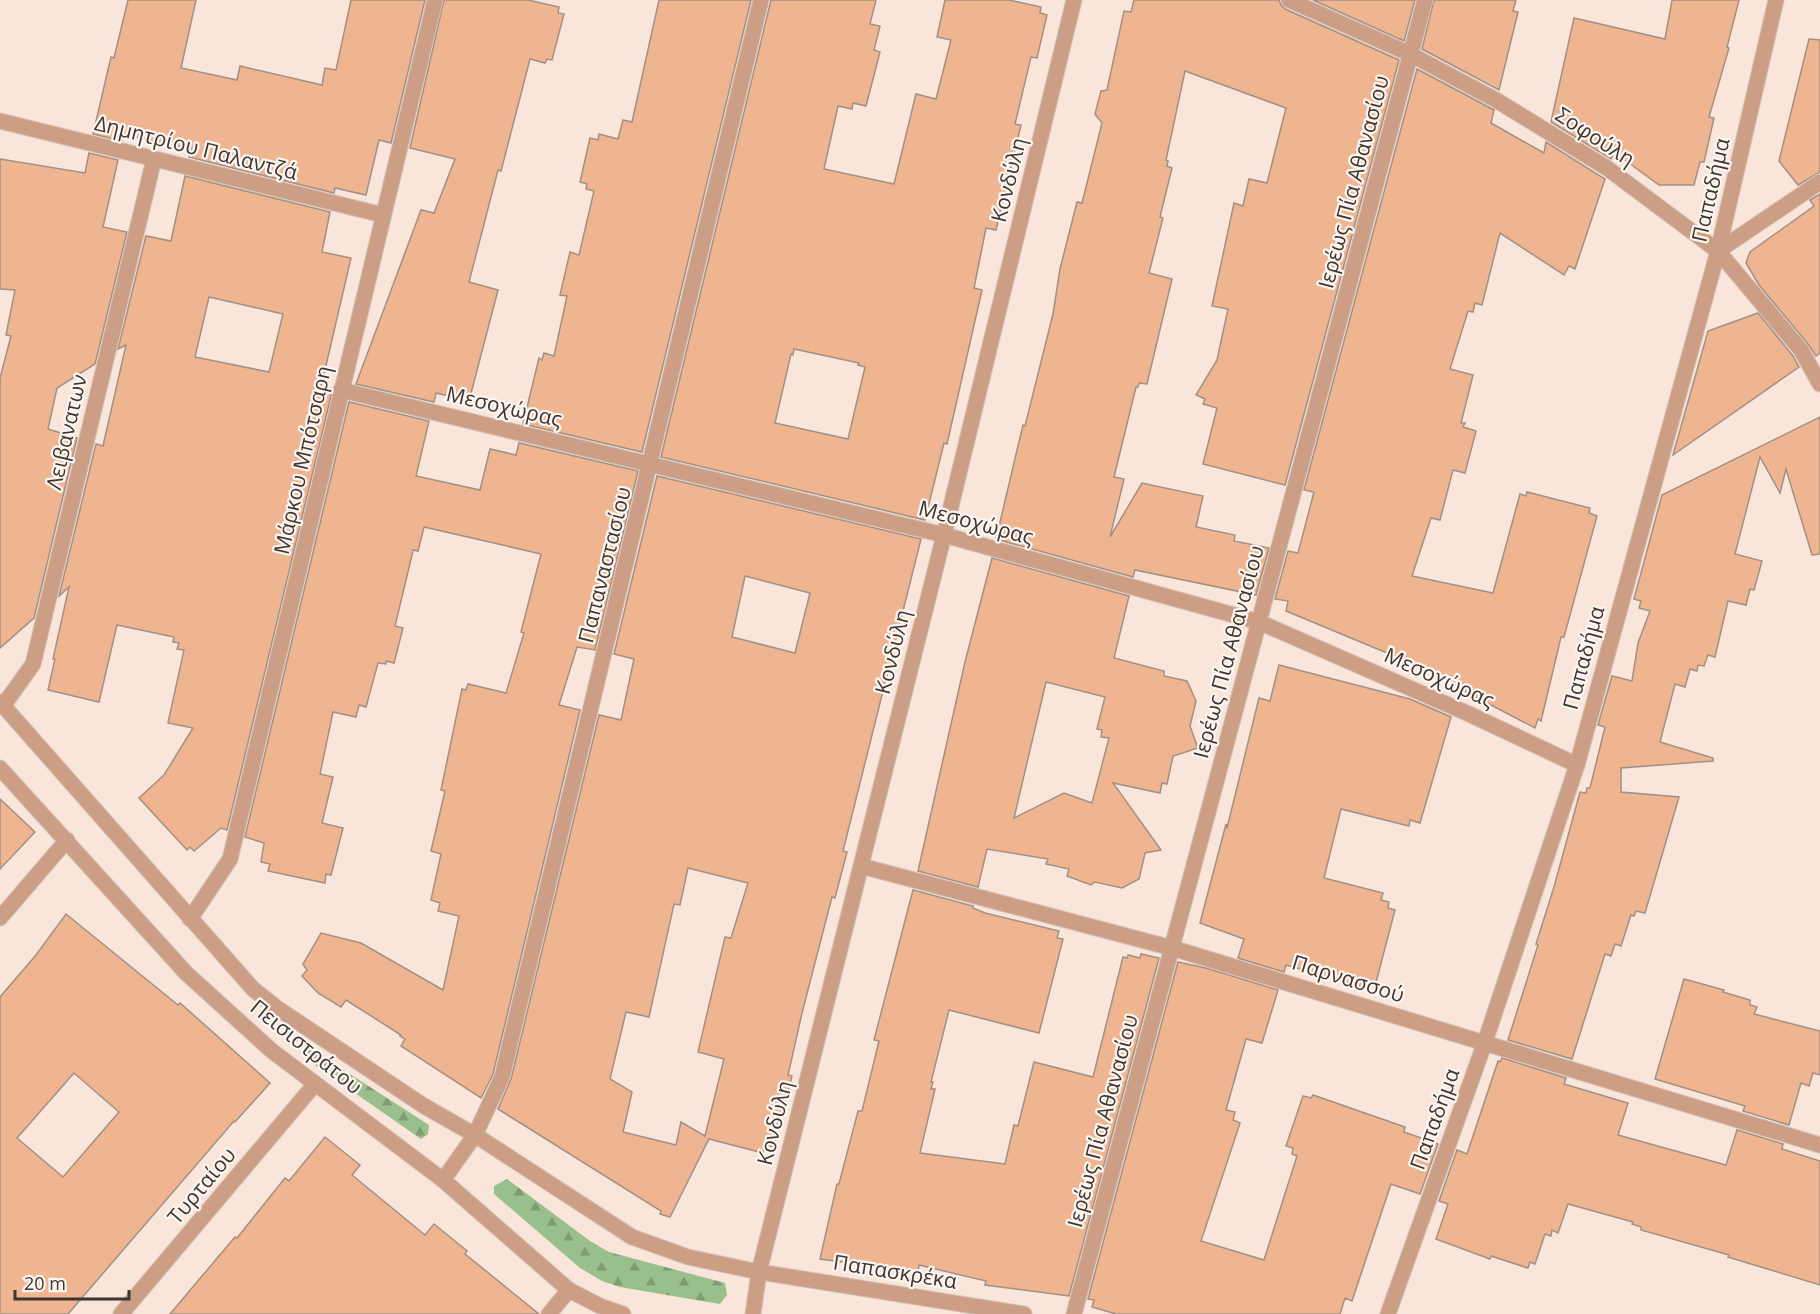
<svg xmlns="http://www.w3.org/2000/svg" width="1820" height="1314" font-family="'Open Sans',sans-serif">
<defs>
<pattern id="forest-firs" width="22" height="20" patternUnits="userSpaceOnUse" patternTransform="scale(1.5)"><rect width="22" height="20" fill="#99c08c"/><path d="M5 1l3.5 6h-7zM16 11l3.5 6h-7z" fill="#7e9d73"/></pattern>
</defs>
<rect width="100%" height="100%" fill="#f9e5d9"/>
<!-- forest -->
<g fill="url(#forest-firs)">
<path d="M311 1049 429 1125 428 1134 421 1139 306 1059 302 1051Z"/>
<path d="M507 1179 590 1241 609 1252 725 1283 727 1295 720 1304 620 1287 602 1281 580 1268 494 1194V1186Z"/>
</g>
<!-- building -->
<g fill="#efb590" stroke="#a39085" stroke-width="1.5" fill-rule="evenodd">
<path d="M128 0H196L181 68 237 80 240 66 322 85 325 68 336 70 351 0H425L391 143 379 140 366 195 335 188 334 193 189 157 191 149 131 136 130 139 122 137V141L93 134 111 57 114 58Z"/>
<path d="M444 0H528L559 7 558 13 564 14 552 60 547 59 545 63 530 59 501 171 498 170 469 282 498 290 469 401 436 393 434 402 356 384 421 210 434 213 455 159 410 148Z"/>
<path d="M659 0H751L642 452 523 424 539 358 542 360 544 353 554 356 567 296 560 295 570 252 579 255 594 191 586 189 587 184 580 182 590 138 598 140 599 134 618 139 623 120 632 122Z"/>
<path d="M771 0H876L870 24 880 26 874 50 880 52 866 106 853 103 852 109 838 106 824 169 894 184 916 94 936 99 951 40 937 37 945 0H1009L1041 7 1040 13 1047 15 1037 58 1031 57 1015 124 1021 125 996 230 986 228 974 288 982 290 947 444 944 443 925 520 661 457ZM794 349 859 363 858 365 865 367 848 439 775 423 791 354 793 355Z"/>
<path d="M1134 0H1279L1281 5 1285 9 1399 60 1285 485 1203 464 1217 408 1203 404 1205 399 1196 395 1217 360 1228 309 1212 306 1234 203 1243 206 1249 179 1267 183 1286 108 1185 71 1166 160 1168 161 1167 166 1172 168 1160 217 1163 218 1149 273 1172 279 1147 384 1139 383 1138 387H1136L1114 477 1124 479 1110 537 1142 483 1203 496 1196 527 1235 535 1234 541 1269 548 1256 595 1135 570 1133 577 996 539 1023 425 1025 426 1053 314 1060 269 1077 202 1082 203 1102 123 1095 114 1101 91 1107 90 1124 11 1131 12Z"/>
<path d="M1313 0H1415L1404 41Z"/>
<path d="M1434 0H1516L1513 11 1518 12 1499 90 1422 49Z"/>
<path d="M1672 0H1739L1727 47 1729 48 1709 117 1714 118 1704 162H1700L1694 185H1659L1614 152 1611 159 1551 122 1574 18 1665 39Z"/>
<path d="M1809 39 1820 40V172L1798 185 1779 161Z"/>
<path d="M1417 69 1494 110 1491 123 1544 153 1546 142 1605 179 1575 269 1569 266 1564 275 1500 233 1482 305 1475 303 1473 312 1468 311 1450 369 1473 375 1461 423H1465L1463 427 1476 431 1465 473 1453 470 1440 520 1431 518 1412 576 1493 593 1520 494 1526 496 1527 492 1590 508 1589 513 1597 516 1564 637H1561L1541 721 1538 719 1535 728 1451 684 1452 680 1286 611 1288 601 1275 599 1288 551 1298 553 1314 492 1304 490Z"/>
<path d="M89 153 118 160 103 227 127 232 95 364 57 388 48 429 77 438 34 618 0 648V378L11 336 6 335 15 290 0 289V159L85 173Z"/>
<path d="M185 176 330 212 322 252 351 258 321 387 332 392 227 830 221 828 194 851 190 847 187 850 139 798 164 775 193 728 168 723 184 650 177 649 179 643 173 642 174 637 117 625 99 702 48 690 55 659H53L69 587 59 596 96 444 103 446 126 345 118 349 146 236 171 241ZM209 297 283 314 269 372 195 357Z"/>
<path d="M1820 194V353L1816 356 1808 344 1759 285 1746 263 1750 252 1814 206 1810 200Z"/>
<path d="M1758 313 1793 356 1799 367 1673 455 1708 331Z"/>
<path d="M349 402 429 421 416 476 480 490 490 449 516 455 519 443 638 471 595 650 577 647 559 705 580 710 493 1074 481 1098 401 1046 405 1039 400 1036 401 1035 346 1000 341 1007 318 993 302 976 307 970 303 964 321 933 361 943 443 990 459 916 438 911 440 903 431 900 441 854 431 851 445 791 441 790 462 689 466 690 468 684 506 693 524 633 521 632 541 554 424 527 418 551 413 550 412 555 395 626 403 628 394 663 386 661V664L378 663 366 707 359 705 356 717 333 712 320 774 333 777 322 823 343 828 331 875 326 874 325 883 268 871 270 864 261 862 264 843 245 837Z"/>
<path d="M1820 417V554L1812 555 1786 469 1780 493 1760 457 1735 554 1762 561 1754 590 1750 589 1746 605 1728 601 1715 657 1708 655 1704 666 1698 665 1697 671 1690 669 1685 687 1675 684 1660 742 1713 758V761L1621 768V792L1679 797 1645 913 1636 911 1634 916 1631 915 1621 946 1615 944 1611 956 1605 954 1572 1059 1508 1040 1538 945 1536 944 1554 887 1580 792 1586 793 1587 788H1590L1605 727 1598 725 1612 676 1632 681 1638 643 1650 611 1639 608 1641 601 1634 599 1662 495Z"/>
<path d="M657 476 921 539 843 851 847 852 835 898 832 897 802 1013 788 1075 792 1076 774 1147 765 1145 763 1153 709 1139 670 1217 660 1214 661 1211 498 1109 511 1079 599 715 621 720 634 659 614 654ZM745 576 810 593 795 653 732 637ZM688 868 748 883 731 938 725 937 698 1052 724 1059 705 1136 681 1122 676 1145 623 1132 632 1092 610 1079 626 1012 649 1017 674 904 680 905Z"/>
<path d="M992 558 1129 596 1114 658 1164 671V676L1187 681 1196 701 1190 726 1198 748 1173 756 1167 784 1162 783 1160 793 1113 783 1161 850 1145 853 1139 879 1122 888 1095 882 1091 885 1067 876 1069 869 1046 864 1048 859 987 849 978 887 918 871 965 662ZM1046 682 1105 697 1097 729 1102 730 1101 737 1109 738 1092 803 1064 793 1014 818Z"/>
<path d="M1279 665 1410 699 1451 717 1420 823 1410 820 1409 826 1341 809 1324 878 1383 893 1381 900 1389 902 1388 908 1395 910 1375 986 1369 984 1368 988 1286 965 1284 972 1238 958 1244 939 1200 923 1226 824 1227 828 1259 698 1270 701Z"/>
<path d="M0 799 35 832 0 869Z"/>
<path d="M913 890 973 906V908L985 913 1059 931 1057 938 1063 939 1039 1033 949 1010 931 1082H933L931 1089H935L920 1153 1005 1164 1014 1125 1018 1126 1034 1062 1093 1077 1123 957 1127 958 1128 955 1140 958 1141 954 1159 958 1069 1296 985 1285 986 1281 919 1265 918 1272 820 1259 837 1184H839L858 1111H862L879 1041 874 1040Z"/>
<path d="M66 914 178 1005 180 1003 270 1083 235 1122 234 1121 68 1314H0V997L36 955ZM74 1073 119 1112 63 1177 17 1138Z"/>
<path d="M1178 962 1206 968 1278 990 1262 1043 1246 1039 1226 1110 1235 1112 1233 1120 1240 1123 1201 1241 1264 1260 1297 1156 1292 1154 1293 1148 1286 1146 1303 1096 1311 1098 1313 1095 1405 1127 1404 1132 1438 1144 1420 1194 1391 1184 1352 1301 1345 1298 1340 1314H1116L1092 1307 1094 1300 1088 1299Z"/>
<path d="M1684 979 1724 990 1723 992 1750 1000V1005L1757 1007 1754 1014 1820 1031V1075L1813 1073 1809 1086 1801 1083 1789 1125 1743 1111 1745 1106 1655 1079Z"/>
<path d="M1502 1058 1566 1078 1564 1084 1628 1103 1618 1135 1726 1165 1737 1130 1783 1144 1782 1149 1820 1161V1285L1728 1257 1729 1255 1641 1230V1227L1632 1224 1633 1222 1568 1204 1558 1233 1552 1230 1551 1236 1545 1234 1535 1264 1530 1262 1528 1268 1491 1256 1490 1259 1436 1239 1448 1204 1439 1201 1457 1150 1467 1154 1498 1061 1500 1062Z"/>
<path d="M325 1137 360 1165 352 1175 425 1235 434 1224 467 1251 465 1254 539 1314H170L235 1237 237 1238 285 1178 289 1181Z"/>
</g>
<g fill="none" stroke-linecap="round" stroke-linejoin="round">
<defs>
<g id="street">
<path d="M1289 0 1410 54 1496 100 1607 168 1718 251 1801 350 1820 384"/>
<path d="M0 121 383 215"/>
<path d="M1718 251 1820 182"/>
<path d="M341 390 944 535 1259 622 1469 714 1577 765"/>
<path d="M0 702 253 989 277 1008 424 1106 475 1135 632 1237 688 1257 759 1272 1024 1314"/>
<path d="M3 706 33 664 154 159"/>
<path d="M0 768 186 973 272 1051 443 1180 569 1290 600 1306 623 1314"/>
<path d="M861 866 1172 948 1820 1145"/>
<path d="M0 918 67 840"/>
<path d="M190 919 230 859 435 0"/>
<path d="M443 1180 475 1135 502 1077 761 0"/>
<path d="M121 1314 315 1084"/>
<path d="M549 1314 569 1290"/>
<path d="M753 1314 759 1272 944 535 1074 0"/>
<path d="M1074 1314 1425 0"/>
<path d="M1388 1314 1485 1042 1577 765 1718 251 1776 0"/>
</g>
</defs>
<!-- street casing -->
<use href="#street" stroke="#d4c2b7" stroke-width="17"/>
<!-- street -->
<use href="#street" stroke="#cc9e85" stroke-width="15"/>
</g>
<g text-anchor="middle" stroke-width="4.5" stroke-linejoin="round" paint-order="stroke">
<!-- street labels -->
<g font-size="21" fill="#3e3631" stroke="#fdf5f0">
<text transform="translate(1595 137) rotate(33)" y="7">Σοφούλη</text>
<text transform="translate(196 148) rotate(14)" y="7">Δημητρίου Παλαντζά</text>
<text transform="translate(1009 180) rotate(-76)" y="7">Κονδύλη</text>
<text transform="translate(1354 182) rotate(-75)" y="7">Ιερέως Πία Αθανασίου</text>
<text transform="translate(1711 190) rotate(-77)" y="7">Παπαδήμα</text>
<text transform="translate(504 407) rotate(13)" y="7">Μεσοχώρας</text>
<text transform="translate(67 432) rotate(-77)" y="7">Λειβανατων</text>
<text transform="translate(303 460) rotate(-77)" y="7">Μάρκου Μπότσαρη</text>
<text transform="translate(976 523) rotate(15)" y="7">Μεσοχώρας</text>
<text transform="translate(605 565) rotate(-76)" y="7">Παπαναστασίου</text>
<text transform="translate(893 652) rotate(-76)" y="7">Κονδύλη</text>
<text transform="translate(1229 652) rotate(-75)" y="7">Ιερέως Πία Αθανασίου</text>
<text transform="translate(1584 658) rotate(-75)" y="7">Παπαδήμα</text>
<text transform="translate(1439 678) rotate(24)" y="7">Μεσοχώρας</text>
<text transform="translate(1348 979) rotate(17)" y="7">Παρνασσού</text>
<text transform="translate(306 1047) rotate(39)" y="7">Πεισιστράτου</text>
<text transform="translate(1435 1119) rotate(-70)" y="7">Παπαδήμα</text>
<text transform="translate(1103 1121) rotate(-75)" y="7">Ιερέως Πία Αθανασίου</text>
<text transform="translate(775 1123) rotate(-76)" y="7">Κονδύλη</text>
<text transform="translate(202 1186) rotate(-50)" y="7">Τυρταίου</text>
<text transform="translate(895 1272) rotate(9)" y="7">Παπασκρέκα</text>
</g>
</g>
<!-- scale -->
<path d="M15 1290v9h114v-9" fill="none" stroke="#3e3631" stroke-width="3"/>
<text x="24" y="1290" font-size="18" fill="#3e3631" stroke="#fdf5f0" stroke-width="4.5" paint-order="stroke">20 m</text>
</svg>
